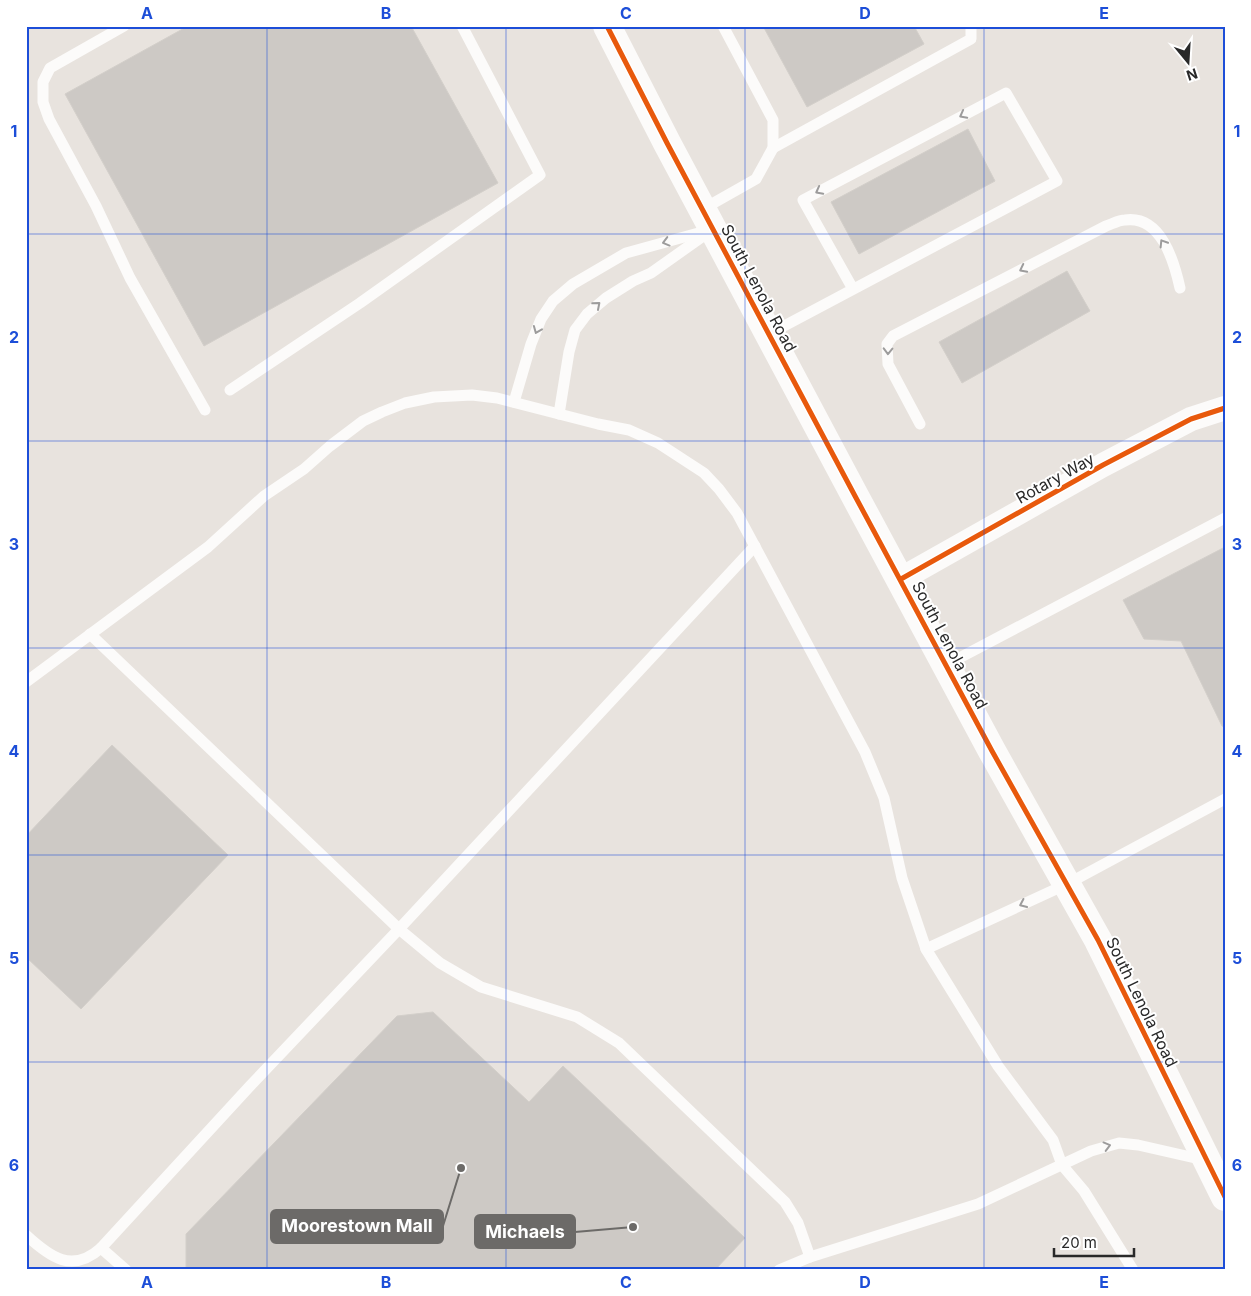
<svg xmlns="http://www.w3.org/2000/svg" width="1251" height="1296" font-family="Inter,sans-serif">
<rect width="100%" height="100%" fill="#e8e3de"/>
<!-- building -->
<g fill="#cdc9c5" stroke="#d3cfca">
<path d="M188 26H411L498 183 204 346 65 94Z"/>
<path d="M763 26H914L924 44 807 107Z"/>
<path d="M968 129 995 181 859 254 831 202Z"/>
<path d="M1067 271 1090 311 962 383 939 342Z"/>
<path d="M1225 547V727L1222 726 1181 641 1144 639 1123 600Z"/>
<path d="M112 745 228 855 81 1009 26 957V836Z"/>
<path d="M433 1012 529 1102 563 1066 745 1238 715 1270H186V1234L397 1016Z"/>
</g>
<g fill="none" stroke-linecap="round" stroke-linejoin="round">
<!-- service -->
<g stroke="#fcfbfa" stroke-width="11">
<path d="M124 26 50 68 43 82V102L49 119 96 206 130 278 205 410"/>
<path d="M773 148 971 39V26"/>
<path d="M703 209 756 179 773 148V120L723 26"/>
<path d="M769 334 1057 181 1006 93 803 200 853 289"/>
<path d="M230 390 360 303 540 175 462 26"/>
<path d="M514 402 531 344 541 319 553 301 573 284 626 253 713 229"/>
<path d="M559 414 569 352 575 330 587 314 606 298 633 281 651 273 706 234"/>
<path d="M920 424 888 364 887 344 893 336 1106 226C1112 224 1119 220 1125 220 1161 215 1174 261 1180 288"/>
<path d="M90 634 399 929 440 963 481 987 577 1017 619 1043 785 1202 798 1223 810 1257"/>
<path d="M946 665 1225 518"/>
<path d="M26 682 208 547 264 496 304 469 330 446 363 421 382 412 405 403 434 397 472 395 497 398 598 424 629 430 658 443 704 473 719 489 737 513 865 752 884 798 902 878 926 949 998 1066 1053 1140 1062 1165 1084 1191 1133 1270"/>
<path d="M926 949 1067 884 1225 799"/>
<path d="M26 1235C50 1257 72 1274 101 1248L250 1086 399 929 755 546"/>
<path d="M101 1248 126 1270"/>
<path d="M779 1270 810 1257 978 1204 1091 1151 1119 1143 1138 1145 1204 1160"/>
</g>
<!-- minor -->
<path stroke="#fcfbfa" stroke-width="24" d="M901 579 1103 465 1191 419 1225 408"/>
<!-- tertiary -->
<path stroke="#fcfbfa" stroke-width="28" d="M607 26 667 143 855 496 992 751 1098 940 1225 1197"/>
<defs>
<g id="cycleway">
<path d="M607 26 667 143 855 496 992 751 1098 940 1225 1197"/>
<path d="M901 579 1103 465 1191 419 1225 408"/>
</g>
</defs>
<!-- cycleway casing -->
<use href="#cycleway" stroke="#fff" stroke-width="8"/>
<!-- cycleway -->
<use href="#cycleway" stroke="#e8590c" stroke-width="5"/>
</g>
<!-- one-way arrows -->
<defs><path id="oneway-chevron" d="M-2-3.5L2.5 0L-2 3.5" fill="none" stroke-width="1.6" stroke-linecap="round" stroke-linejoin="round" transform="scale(1.25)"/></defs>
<g stroke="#9d9c9c">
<use href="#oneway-chevron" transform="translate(963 115) rotate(152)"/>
<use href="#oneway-chevron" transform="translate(819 191) rotate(152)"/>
<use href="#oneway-chevron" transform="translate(666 242) rotate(165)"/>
<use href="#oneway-chevron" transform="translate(1163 243) rotate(-122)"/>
<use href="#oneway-chevron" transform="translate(1023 269) rotate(153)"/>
<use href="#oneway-chevron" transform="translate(597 305) rotate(-41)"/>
<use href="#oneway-chevron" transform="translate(537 330) rotate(112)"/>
<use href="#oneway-chevron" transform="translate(888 351) rotate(91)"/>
<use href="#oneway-chevron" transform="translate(1023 904) rotate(155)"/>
<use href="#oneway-chevron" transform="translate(1107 1146) rotate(-15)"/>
</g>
<!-- grid -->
<path fill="none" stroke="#1d4ed8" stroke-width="1" stroke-opacity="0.55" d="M267 26V1270M506 26V1270M745 26V1270M984 26V1270M26 234H1225M26 441H1225M26 648H1225M26 855H1225M26 1062H1225"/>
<g text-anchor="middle" stroke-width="4" stroke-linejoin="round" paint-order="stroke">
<!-- street labels -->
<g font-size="16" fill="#292929" stroke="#fff">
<text transform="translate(759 288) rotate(62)" y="6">South Lenola Road</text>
<text transform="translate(1055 478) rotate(-29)" y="6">Rotary Way</text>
<text transform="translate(950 645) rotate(62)" y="6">South Lenola Road</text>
<text transform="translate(1142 1002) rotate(64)" y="6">South Lenola Road</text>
</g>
</g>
<!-- callouts -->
<path fill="none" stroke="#6c6a68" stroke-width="2" d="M461 1168L443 1226M633 1227L575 1232"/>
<g fill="#6c6a68" stroke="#fff" stroke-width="2">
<circle cx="461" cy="1168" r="5"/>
<circle cx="633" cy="1227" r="5"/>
</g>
<g fill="#6c6a68" stroke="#6c6a68" stroke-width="2">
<rect x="271" y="1210" width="172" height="33" rx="5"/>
<rect x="475" y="1215" width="100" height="33" rx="5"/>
</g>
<g font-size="18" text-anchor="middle" font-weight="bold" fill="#fff">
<text x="357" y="1232">Moorestown Mall</text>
<text x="525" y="1238">Michaels</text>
</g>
<!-- border -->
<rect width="1251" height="1296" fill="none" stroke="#ffffff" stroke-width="55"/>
<!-- north arrow -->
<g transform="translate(1188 62) rotate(162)" stroke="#ffffff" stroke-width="4" paint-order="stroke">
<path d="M0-4L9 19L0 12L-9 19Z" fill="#292929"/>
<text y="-8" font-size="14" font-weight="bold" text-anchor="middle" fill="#292929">N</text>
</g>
<!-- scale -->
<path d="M1054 1248v8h80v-8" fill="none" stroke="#292929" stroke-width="2.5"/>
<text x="1061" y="1248" font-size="15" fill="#292929" stroke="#ffffff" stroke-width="4" paint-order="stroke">20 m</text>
<rect x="28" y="28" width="1196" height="1240" fill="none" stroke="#1d4ed8" stroke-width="2"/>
<g font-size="16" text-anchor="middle" font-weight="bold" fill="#1d4ed8">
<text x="147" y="19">A</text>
<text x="386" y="19">B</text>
<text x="626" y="19">C</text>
<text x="865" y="19">D</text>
<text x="1104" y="19">E</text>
<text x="14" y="137">1</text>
<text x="1237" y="137">1</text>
<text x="14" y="343">2</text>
<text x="1237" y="343">2</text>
<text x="14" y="550">3</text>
<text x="1237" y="550">3</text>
<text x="14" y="757">4</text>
<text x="1237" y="757">4</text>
<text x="14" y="964">5</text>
<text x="1237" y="964">5</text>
<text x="14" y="1171">6</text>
<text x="1237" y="1171">6</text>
<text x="147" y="1288">A</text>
<text x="386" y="1288">B</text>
<text x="626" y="1288">C</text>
<text x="865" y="1288">D</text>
<text x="1104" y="1288">E</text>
</g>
</svg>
